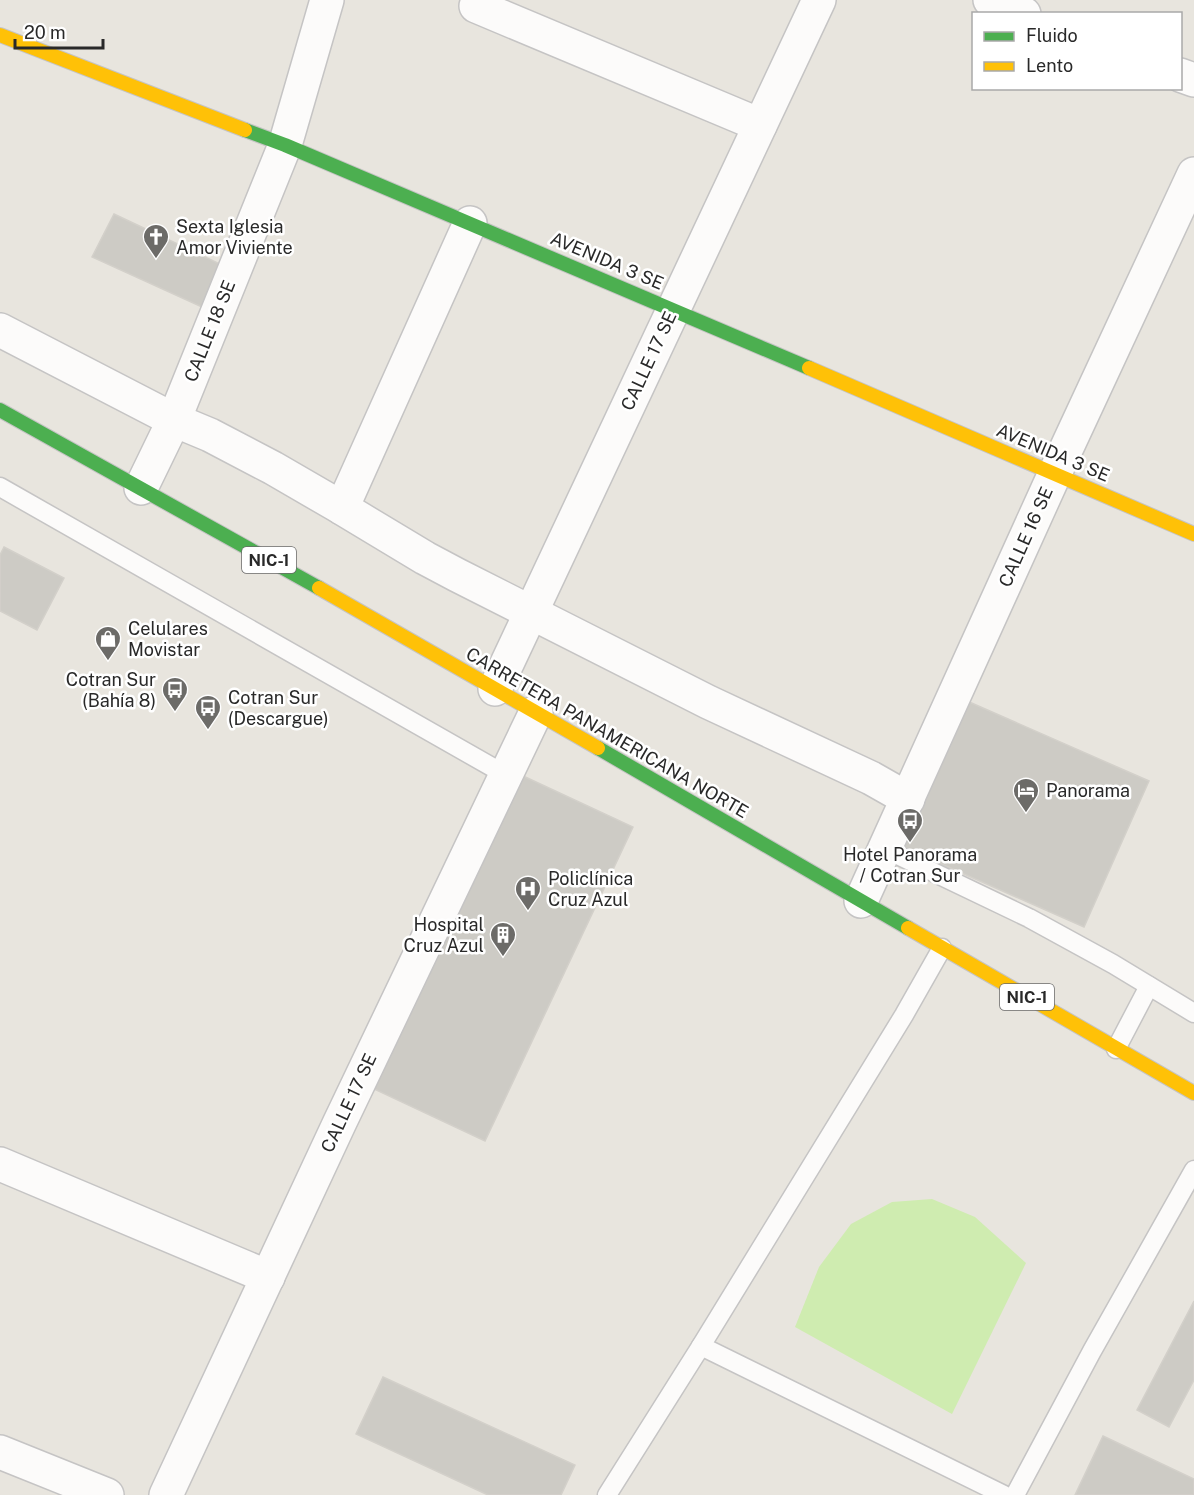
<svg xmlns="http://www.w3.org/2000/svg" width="1194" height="1495" font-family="'Public Sans',sans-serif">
<rect width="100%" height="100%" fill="#e8e5de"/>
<!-- pitch -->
<path fill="#cfecb0" d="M932 1199 975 1217 1026 1263 952 1414 795 1327 819 1267 851 1224 892 1202Z"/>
<!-- building -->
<g fill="#cdcbc5" stroke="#d3d0ca" stroke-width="1.5">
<path d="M114 214 220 264 202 307 92 257Z"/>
<path d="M4 547 64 578 37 630 0 611V555Z"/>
<path d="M967 701 1149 781 1084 927 903 847Z"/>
<path d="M521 775 633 827 485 1141 374 1089Z"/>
<path d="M1194 1301V1380L1169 1427 1137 1410Z"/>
<path d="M383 1377 575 1465 561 1495H488L356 1434Z"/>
<path d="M1103 1436 1194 1479V1495H1075Z"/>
</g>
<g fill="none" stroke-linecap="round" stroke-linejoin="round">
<defs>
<g id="lane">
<path d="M0 487 506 775"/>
<path d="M885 849 1029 918 1113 964 1194 1013"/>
<path d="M1116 1049 1149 986"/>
<path d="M701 1346 1004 1495"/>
<path d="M607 1495 701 1346 904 1015 942 948"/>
<path d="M1015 1495 1092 1351 1194 1170"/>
</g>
<g id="street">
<path d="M990 0 1024 14"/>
<path d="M476 6 760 125"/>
<path d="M1180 75 1194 80"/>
<path d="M470 223 342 508 425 558 457 575 708 702 871 778 908 799"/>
<path d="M0 330 174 420 210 435 273 468 342 508"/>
<path d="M141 488 174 420 285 145 327 0"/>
<path d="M495 689 819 0"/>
<path d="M861 901 1055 473 1194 174"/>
<path d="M0 1164 268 1277"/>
<path d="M0 1452 107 1495"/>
<path d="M166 1495 339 1124 536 712"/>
</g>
<g id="fast">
<path d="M245 130 285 145 809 368"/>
<path d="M0 410 319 588"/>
<path d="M598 748 908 928"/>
</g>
<g id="slow">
<path d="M0 35 245 130"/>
<path d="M809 368 1194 534"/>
<path d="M319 588 598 748"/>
<path d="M908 928 1194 1093"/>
</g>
</defs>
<!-- lane casing -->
<use href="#lane" stroke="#c5c4c4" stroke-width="21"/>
<!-- street casing -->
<use href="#street" stroke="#c5c4c4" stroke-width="36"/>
<!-- fast casing -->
<use href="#fast" stroke="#c5c4c4" stroke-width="16"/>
<!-- slow casing -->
<use href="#slow" stroke="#c5c4c4" stroke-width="16"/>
<!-- lane -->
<use href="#lane" stroke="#fcfbfa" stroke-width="18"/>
<!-- street -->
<use href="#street" stroke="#fcfbfa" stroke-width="33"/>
<!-- fast -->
<use href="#fast" stroke="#4caf50" stroke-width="14"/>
<!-- slow -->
<use href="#slow" stroke="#ffc107" stroke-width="14"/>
</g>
<!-- icons -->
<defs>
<symbol id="church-pin" viewBox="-11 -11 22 30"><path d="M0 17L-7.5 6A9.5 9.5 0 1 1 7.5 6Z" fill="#6c6b68" stroke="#fff"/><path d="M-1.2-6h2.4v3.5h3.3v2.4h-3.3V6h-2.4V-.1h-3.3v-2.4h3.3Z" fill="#fff"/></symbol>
<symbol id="shop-pin" viewBox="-11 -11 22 30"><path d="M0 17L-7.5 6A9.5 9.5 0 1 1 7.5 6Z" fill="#6c6b68" stroke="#fff"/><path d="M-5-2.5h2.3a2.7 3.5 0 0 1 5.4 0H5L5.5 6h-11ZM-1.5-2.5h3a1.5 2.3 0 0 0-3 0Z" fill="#fff"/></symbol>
<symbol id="bus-pin" viewBox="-11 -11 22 30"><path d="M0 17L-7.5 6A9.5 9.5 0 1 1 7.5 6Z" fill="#6c6b68" stroke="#fff"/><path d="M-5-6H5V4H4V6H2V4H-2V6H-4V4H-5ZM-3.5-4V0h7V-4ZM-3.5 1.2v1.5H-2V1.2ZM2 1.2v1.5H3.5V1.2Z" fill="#fff"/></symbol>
<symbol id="hotel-pin" viewBox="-11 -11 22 30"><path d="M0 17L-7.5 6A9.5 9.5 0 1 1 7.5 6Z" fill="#6c6b68" stroke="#fff"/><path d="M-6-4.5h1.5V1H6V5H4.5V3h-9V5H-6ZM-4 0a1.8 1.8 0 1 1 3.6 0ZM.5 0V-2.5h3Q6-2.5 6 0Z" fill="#fff"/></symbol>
<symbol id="hospital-pin" viewBox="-11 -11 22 30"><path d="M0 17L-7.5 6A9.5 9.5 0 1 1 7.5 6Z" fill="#6c6b68" stroke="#fff"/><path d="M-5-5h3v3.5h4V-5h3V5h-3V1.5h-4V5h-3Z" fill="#fff"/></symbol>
<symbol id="building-pin" viewBox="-11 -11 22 30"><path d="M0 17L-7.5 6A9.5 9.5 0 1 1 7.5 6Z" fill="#6c6b68" stroke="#fff"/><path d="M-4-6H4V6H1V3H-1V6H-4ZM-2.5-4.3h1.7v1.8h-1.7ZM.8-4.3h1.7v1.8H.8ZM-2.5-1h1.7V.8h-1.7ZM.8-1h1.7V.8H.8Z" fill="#fff"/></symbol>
</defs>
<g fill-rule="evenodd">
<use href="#church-pin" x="141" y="222" width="30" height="40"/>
<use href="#shop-pin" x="93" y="624" width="30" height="40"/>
<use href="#bus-pin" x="160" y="675" width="30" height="40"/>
<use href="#bus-pin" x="193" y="693" width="30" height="40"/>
<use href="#hotel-pin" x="1011" y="776" width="30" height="40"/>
<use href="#bus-pin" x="895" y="806" width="30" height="40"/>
<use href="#hospital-pin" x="513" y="874" width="30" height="40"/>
<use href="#building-pin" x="488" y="920" width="30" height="40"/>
</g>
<g text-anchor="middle" stroke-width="5" stroke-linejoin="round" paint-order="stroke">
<!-- shield labels -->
<g fill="#fff" stroke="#696969" stroke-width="1.5">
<rect x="242" y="547" width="54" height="26" rx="4.5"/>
<rect x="1000" y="984" width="54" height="26" rx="4.5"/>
</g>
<g font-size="16" font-weight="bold" fill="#292929">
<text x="269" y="566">NIC-1</text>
<text x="1027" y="1003">NIC-1</text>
</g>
<!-- poi labels -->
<g font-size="18" fill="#292929" stroke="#fff" text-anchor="start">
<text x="176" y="233">Sexta Iglesia<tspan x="176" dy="21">Amor Viviente</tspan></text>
<text x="128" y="635">Celulares<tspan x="128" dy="21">Movistar</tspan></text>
<text x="156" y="686" text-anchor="end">Cotran Sur<tspan x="156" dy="21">(Bahía 8)</tspan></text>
<text x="228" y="704">Cotran Sur<tspan x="228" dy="21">(Descargue)</tspan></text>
<text x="1046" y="797">Panorama</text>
<text x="910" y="861" text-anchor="middle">Hotel Panorama<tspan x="910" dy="21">/ Cotran Sur</tspan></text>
<text x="548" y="885">Policlínica<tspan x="548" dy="21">Cruz Azul</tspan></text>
<text x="484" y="931" text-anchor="end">Hospital<tspan x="484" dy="21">Cruz Azul</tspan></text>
</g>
<!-- street labels -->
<g font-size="18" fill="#292929" stroke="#fff">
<text transform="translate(607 261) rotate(23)" y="6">AVENIDA 3 SE</text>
<text transform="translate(210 331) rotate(-68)" y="6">CALLE 18 SE</text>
<text transform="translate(649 361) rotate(-65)" y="6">CALLE 17 SE</text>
<text transform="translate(1053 453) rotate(23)" y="6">AVENIDA 3 SE</text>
<text transform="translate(1026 537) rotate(-66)" y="6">CALLE 16 SE</text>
<text transform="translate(607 733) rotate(30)" y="6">CARRETERA PANAMERICANA NORTE</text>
<text transform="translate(349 1103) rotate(-65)" y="6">CALLE 17 SE</text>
</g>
</g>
<!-- legend -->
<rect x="972" y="12" width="210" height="78" fill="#ffffff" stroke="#a9a9a9" stroke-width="1.5"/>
<rect x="984" y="32" width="30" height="9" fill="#4caf50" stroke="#a9a9a9" stroke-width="1.5"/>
<text x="1026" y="42" font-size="18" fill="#292929">Fluido</text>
<rect x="984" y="62" width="30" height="9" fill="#ffc107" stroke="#a9a9a9" stroke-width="1.5"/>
<text x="1026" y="72" font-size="18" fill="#292929">Lento</text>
<!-- scale -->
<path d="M15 39v9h88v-9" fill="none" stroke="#292929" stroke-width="3"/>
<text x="24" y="39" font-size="18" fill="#292929" stroke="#ffffff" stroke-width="4.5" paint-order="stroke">20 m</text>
</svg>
